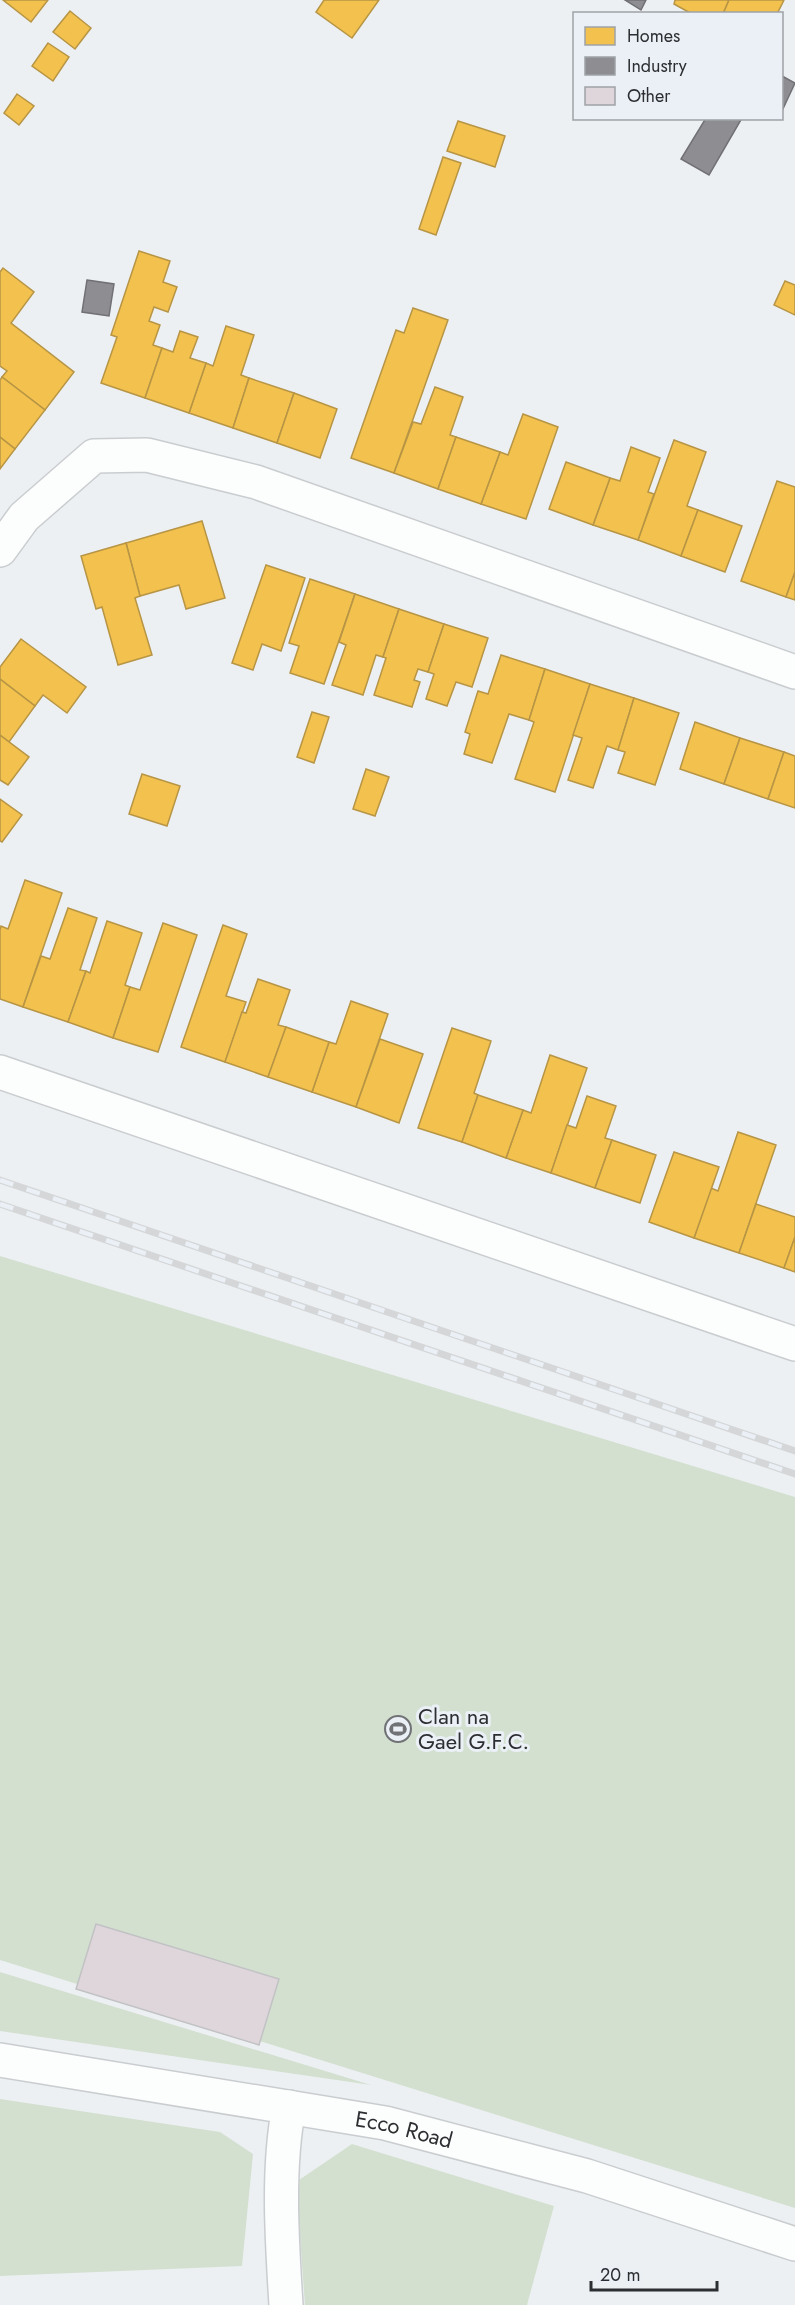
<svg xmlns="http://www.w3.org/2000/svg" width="795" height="2305" font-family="Jost,sans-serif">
<rect width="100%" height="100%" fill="#edf0f3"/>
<!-- green -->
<g fill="#d3e0d0">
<path d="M0 1256 795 1497V2208L0 1960Z"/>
<path d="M0 1972 371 2085 0 2031Z"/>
<path d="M0 2099 220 2132 253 2154 242 2266 0 2276Z"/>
<path d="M352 2144 554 2206 527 2305H305L296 2182Z"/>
</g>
<!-- homes -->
<g fill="#f2c14e" stroke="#b79545" stroke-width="1.5">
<path d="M3 0H48L31 22Z"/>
<path d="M324 0H379L352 38 316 12Z"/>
<path d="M675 0H729L723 14H692L674 4Z"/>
<path d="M729 0H784L777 14H723Z"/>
<path d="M70 11 91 28 75 49 53 32Z"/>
<path d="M48 43 69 57 53 81 32 66Z"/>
<path d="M17 94 34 106 19 125 4 113Z"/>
<path d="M458 121 505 136 495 167 447 151Z"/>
<path d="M443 157 461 163 436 235 419 229Z"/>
<path d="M139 251 170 261 163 282 177 287 168 312 154 307 149 321 160 325 153 345 162 348 145 398 101 383 117 337 111 335Z"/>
<path d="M3 268 34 292 11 323 74 372 45 410 2 377 7 371 0 366V272Z"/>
<path d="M785 281 795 285V315L774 305Z"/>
<path d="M413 308 448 320 394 473 351 458 396 330 404 333Z"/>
<path d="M226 326 254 335 241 375 249 378 233 428 189 413 206 363 213 366Z"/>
<path d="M180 331 198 337 190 358 206 363 189 413 145 398 162 348 173 352Z"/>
<path d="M2 377 45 410 15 449 0 437V380Z"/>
<path d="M249 378 294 393 277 443 233 428Z"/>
<path d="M435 387 463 397 450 435 456 437 438 489 394 473 413 422 421 424Z"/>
<path d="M294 393 337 409 320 458 277 443Z"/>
<path d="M523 414 558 427 526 519 481 504 500 452 508 455Z"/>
<path d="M0 437 15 449 0 469Z"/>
<path d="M456 437 500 452 481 504 438 489Z"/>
<path d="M674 440 706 452 687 506 698 510 681 556 638 540Z"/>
<path d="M631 447 660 458 648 492 654 494 638 540 593 525 610 478 620 481Z"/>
<path d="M566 462 610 478 593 525 549 509Z"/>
<path d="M777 481 795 487V572L786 597 741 581Z"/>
<path d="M698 510 742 526 725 572 681 556Z"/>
<path d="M202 521 225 598 186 609 179 585 140 596 126 543Z"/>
<path d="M126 543 140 596 135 598 152 655 118 665 102 607 96 609 81 556Z"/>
<path d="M266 565 305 578 281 651 262 644 253 670 232 663Z"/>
<path d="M795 572V600L786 597Z"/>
<path d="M310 579 355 594 324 684 290 673 299 646 289 643Z"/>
<path d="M355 594 399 609 383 657 376 655 363 695 332 685 346 645 339 642Z"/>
<path d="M399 609 444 624 428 672 418 669 414 680 420 682 412 707 374 695 386 658 383 657Z"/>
<path d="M444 624 488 638 472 687 456 682 447 706 426 699 434 674 428 672Z"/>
<path d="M21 639 86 687 67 713 43 695 35 706 0 679V667Z"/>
<path d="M501 655 545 669 529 720 509 714 492 763 464 754 470 734 465 732 478 691 488 694Z"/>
<path d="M545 669 590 684 555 792 515 779 534 722 529 720Z"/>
<path d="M0 679 35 706 9 742 0 735Z"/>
<path d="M590 684 634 698 618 750 607 746 593 788 568 780 582 738 573 735Z"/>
<path d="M634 698 679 713 655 785 618 773 625 752 618 750Z"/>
<path d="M312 712 329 717 314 763 297 757Z"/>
<path d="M695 722 740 738 724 784 680 769Z"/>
<path d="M0 735 29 757 8 785 0 780Z"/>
<path d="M740 738 784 752 768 799 724 784Z"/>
<path d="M784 752 795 756V808L768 799Z"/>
<path d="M366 769 389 777 375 816 353 809Z"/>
<path d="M142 774 180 786 167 826 129 814Z"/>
<path d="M0 799 22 815 2 842 0 841Z"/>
<path d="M25 880 62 893 23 1007 0 999V930L1 926 8 929Z"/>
<path d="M68 908 97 918 80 970 86 971 68 1022 23 1007 41 956 50 959Z"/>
<path d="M107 921 142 933 125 985 130 987 113 1038 68 1022 86 971 90 973Z"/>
<path d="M163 923 197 935 158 1052 113 1038 130 987 140 990Z"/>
<path d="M223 925 247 934 226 996 246 1002 225 1062 181 1047Z"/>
<path d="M258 979 290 990 278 1025 286 1027 268 1077 225 1062 242 1012 246 1013Z"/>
<path d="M351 1001 388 1014 356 1107 312 1092 329 1042 336 1044Z"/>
<path d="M286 1027 329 1042 312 1092 268 1077Z"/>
<path d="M452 1028 491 1041 474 1093 478 1095 462 1142 418 1128Z"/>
<path d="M380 1039 423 1054 399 1123 356 1107Z"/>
<path d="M550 1055 587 1068 551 1173 506 1158 523 1110 531 1113Z"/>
<path d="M478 1095 523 1110 506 1158 462 1142Z"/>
<path d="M587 1096 616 1106 605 1138 612 1140 595 1188 551 1173 567 1125 576 1128Z"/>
<path d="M738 1132 776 1145 739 1253 694 1238 711 1188 718 1191Z"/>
<path d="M612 1140 656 1155 640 1203 595 1188Z"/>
<path d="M674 1152 719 1167 694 1238 649 1222Z"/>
<path d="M756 1204 795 1217V1237L784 1268 739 1253Z"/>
<path d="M795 1237V1272L784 1268Z"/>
</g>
<!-- industry -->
<g fill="#8d8d92" stroke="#707075" stroke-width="1.5">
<path d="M625 0H646L641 10Z"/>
<path d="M782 76 795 83 782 111Z"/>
<path d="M706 118H742L709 175 681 159Z"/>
<path d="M87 280 114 284 109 316 82 312Z"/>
</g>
<!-- building -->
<path fill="#ded6db" stroke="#c2c2c4" stroke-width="1.5" d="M96 1924 279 1979 259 2045 76 1989Z"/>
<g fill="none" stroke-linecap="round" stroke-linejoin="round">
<defs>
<g id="minor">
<path d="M0 550 24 517 94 456 147 455 256 482 795 672"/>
<path d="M0 1072 795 1344"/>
<path id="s1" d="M0 2060 385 2123 587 2176 795 2244"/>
<path d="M286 2305C282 2241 277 2169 289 2107"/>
</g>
</defs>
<!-- minor casing -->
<use href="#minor" stroke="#cacdcf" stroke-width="36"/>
<!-- minor -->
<use href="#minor" stroke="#fcfdfd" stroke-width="33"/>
<defs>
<g id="rail">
<path d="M0 1180 795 1451"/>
<path d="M0 1204 795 1474"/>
</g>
</defs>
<!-- rail casing -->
<use href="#rail" stroke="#d4d6d7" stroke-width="7"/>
<!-- rail -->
<use href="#rail" stroke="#eaf0f6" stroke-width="4.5" stroke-dasharray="14" stroke-linecap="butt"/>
</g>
<!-- icons -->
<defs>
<symbol id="stadium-ring" viewBox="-11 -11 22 22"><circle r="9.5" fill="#eaf0f6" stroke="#707275" stroke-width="1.5"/><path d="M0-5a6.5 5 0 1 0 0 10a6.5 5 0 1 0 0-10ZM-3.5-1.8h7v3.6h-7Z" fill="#707275"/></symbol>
</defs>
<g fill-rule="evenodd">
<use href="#stadium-ring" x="383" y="1714" width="30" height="30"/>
</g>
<g text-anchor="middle" stroke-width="6" stroke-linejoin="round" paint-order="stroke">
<!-- poi labels -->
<g font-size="22" fill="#2c2e31" stroke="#eaf0f6" text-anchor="start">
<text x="418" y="1724">Clan na<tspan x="418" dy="25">Gael G.F.C.</tspan></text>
</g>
<!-- street labels -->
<g font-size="22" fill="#2c2e31" stroke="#eaf0f6">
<text dy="8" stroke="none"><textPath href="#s1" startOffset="410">Ecco Road</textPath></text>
</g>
</g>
<!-- legend -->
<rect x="573" y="12" width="210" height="108" fill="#eaf0f6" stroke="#9ea2a7" stroke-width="1.5"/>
<rect x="585" y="27" width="30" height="18" fill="#f2c14e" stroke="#9ea2a7" stroke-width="1.5"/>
<text x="627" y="42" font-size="18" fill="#2c2e31">Homes</text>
<rect x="585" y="57" width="30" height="18" fill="#8d8d92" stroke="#9ea2a7" stroke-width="1.5"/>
<text x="627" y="72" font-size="18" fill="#2c2e31">Industry</text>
<rect x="585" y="87" width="30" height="18" fill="#ded6db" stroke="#9ea2a7" stroke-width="1.5"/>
<text x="627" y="102" font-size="18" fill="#2c2e31">Other</text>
<!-- scale -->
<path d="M591 2281v9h126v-9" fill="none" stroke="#2c2e31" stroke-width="3"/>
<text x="600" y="2281" font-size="18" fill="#2c2e31" stroke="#eaf0f6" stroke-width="4.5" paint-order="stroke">20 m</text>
</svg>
